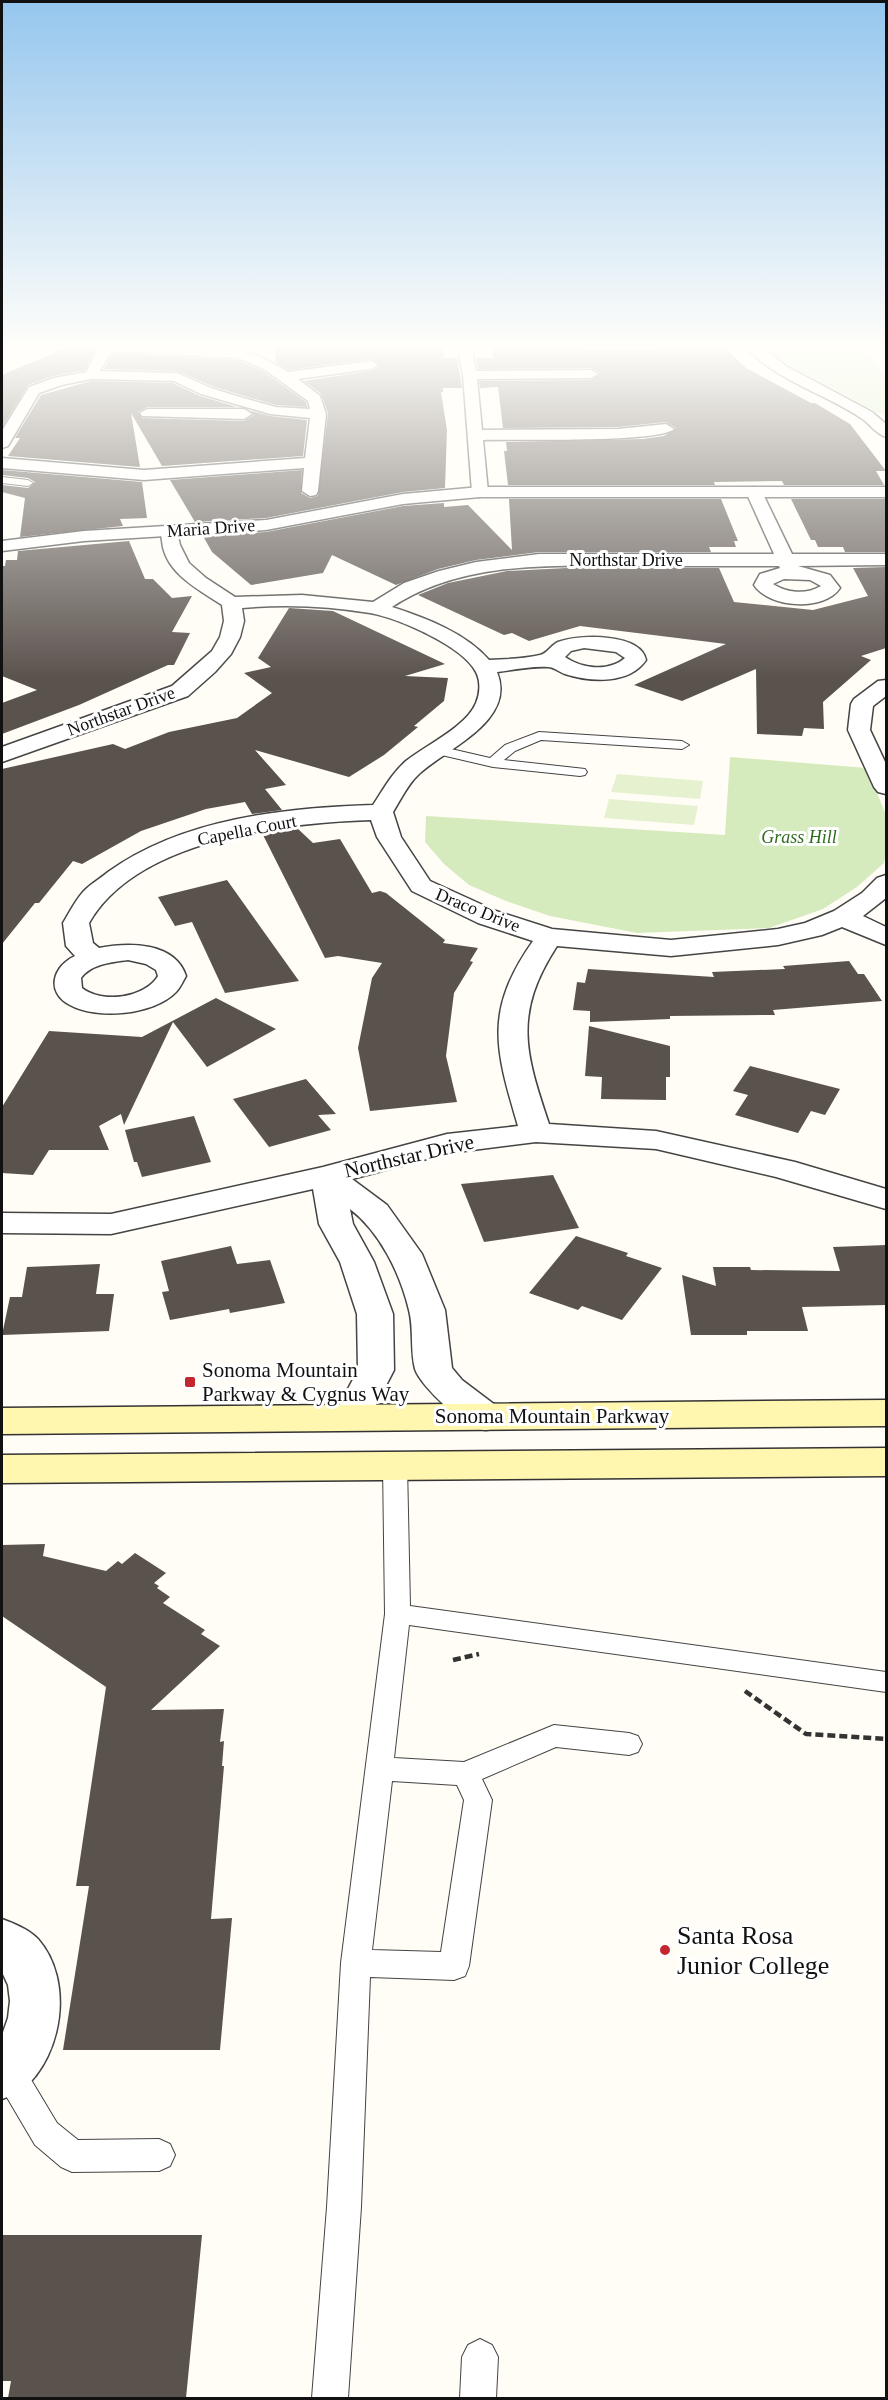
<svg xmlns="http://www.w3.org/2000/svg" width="888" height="2400" font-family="Georgia,serif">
<rect width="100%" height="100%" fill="#fffdf5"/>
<!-- green -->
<g fill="#d5ebbd">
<path d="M762 343H861L886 377V417L794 368Z"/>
<path d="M730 757 867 768 886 815V852L884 863 857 887 823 909 769 928 637 933 550 916 506 901 469 885 444 864 425 842 426 816 725 835Z"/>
</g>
<!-- pitch -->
<g fill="#e6f2cf">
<path d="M617 774 703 781 700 799 611 792Z"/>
<path d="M609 799 698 806 694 825 604 818Z"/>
</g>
<!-- building -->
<g fill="#5a524d">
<path d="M78 343H99L85 370 53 376 28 385 2 428V375Z"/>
<path d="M149 343H239L240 344 234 348Z"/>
<path d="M276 343H383L378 347H442L444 358H457L462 388H443V392H441L447 430 445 488 403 492 266 518 195 522 170 480 302 470 301 493 310 498 318 496 328 413 321 394 304 381 371 371 380 366 371 359 288 370 275 362Z"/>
<path d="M493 343H581L583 350H656L653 346 720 343 746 368 811 403H815L850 424 886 471H876L884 485H784L782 481 714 482 715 485H508L504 451H507L506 442 643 439 664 436 676 428 666 422 618 427 503 428 498 387 480 388 479 381 591 380 600 373 591 368 478 369 476 358H494Z"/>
<path d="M112 353 237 360 263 371 306 402 307 407 276 405 244 396 212 386 177 371 104 369Z"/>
<path d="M91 381 173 383 200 396 237 407H147L138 412 142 418 244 421 254 415 251 411 270 416 307 420 303 456 162 466 131 413 140 467 8 456 20 438H15L41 395Z"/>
<path d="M2 470 142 482 147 518 120 519 123 526 20 537 25 498 2 492V485L28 488 35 482 28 478 2 475Z"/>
<path d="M509 499H721L738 541H734L736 547H709L711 552H539L476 560 438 569 396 585 332 555 323 573 251 585 212 552 203 536 266 532 403 506 444 503V507L468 505 512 550Z"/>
<path d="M791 499H886V552H845L843 547H818L815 540H811Z"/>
<path d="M129 541 145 579H153L172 598 192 596 172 632 190 633 174 665H168L79 705 2 734V703L37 690 2 676V566H5L6 560H17L18 551Z"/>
<path d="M886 567V648L861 656 871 660 823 702 824 729 804 728 802 736 757 734 756 669 682 701 634 685 726 644 580 626 529 641 512 633 504 635 418 595 448 583 507 571 567 568H719L734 602 813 610 868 596 853 568Z"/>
<path d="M289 608 333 611 445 664 405 676 448 678 444 701 414 726 418 727 384 755 349 777 255 750 286 785 265 789 282 810 252 814 245 802 206 809 141 831 82 864 73 861 39 903H35L2 944V769L113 744 125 749 169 732 237 718 272 693 244 673 271 667 258 658Z"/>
<path d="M297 828 313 843 340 839 372 893 380 891 386 893 445 940 443 943 478 948 470 961 473 962 454 993 446 1056 457 1102 370 1111 358 1048 372 978 382 963 338 956 325 958 262 833Z"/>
<path d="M227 880 299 981 225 993 192 922 175 926 158 897Z"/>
<path d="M849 961 858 974H864L882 1001 773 1010 775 1015 670 1016V1019L590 1022V1011L573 1010 577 982 585 983 588 969 714 977 712 972 785 969 783 966Z"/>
<path d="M216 998 276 1029 207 1067 173 1022 124 1125 121 1114 99 1126 109 1150H49L33 1175 2 1173V1107L49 1031 142 1037Z"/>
<path d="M589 1026 670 1046V1077H666V1100L601 1099 602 1077 585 1076Z"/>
<path d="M750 1066 840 1089 825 1115 811 1111 798 1133 735 1115 748 1095 733 1091Z"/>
<path d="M306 1079 336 1114 318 1115 331 1130 269 1147 233 1099Z"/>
<path d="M194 1116 211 1162 142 1177 137 1162H134L125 1130Z"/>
<path d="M553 1175 579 1228 484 1242 461 1184Z"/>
<path d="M576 1236 628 1253 626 1256 662 1268 622 1320 582 1306 578 1310 529 1293Z"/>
<path d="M886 1245V1305L802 1307 808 1331H747V1335H691L682 1275 716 1286 713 1267H750L751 1270 840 1271 833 1247Z"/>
<path d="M231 1246 237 1264 270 1260 285 1303 230 1313 229 1309 170 1320 162 1292 169 1291 161 1261Z"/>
<path d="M100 1264 96 1294H114L109 1331 2 1335 10 1297H22L27 1267Z"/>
<path d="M45 1544 43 1556 106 1571 118 1561 122 1564 135 1553 166 1573 154 1583 159 1586 157 1588 170 1597 163 1603 205 1630 201 1634 220 1646 151 1710 224 1709 220 1742 224 1741 222 1766H224L211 1919 232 1918 220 2050H63L89 1886H76L106 1687 2 1616V1545Z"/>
<path d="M2 2235H202L186 2398H8L11 2381H2Z"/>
</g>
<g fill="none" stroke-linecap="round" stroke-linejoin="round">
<defs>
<g id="service">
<path d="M2 477 28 480 33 483 28 486 2 483Z"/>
<path d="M539 732 682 741 689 745 682 749 541 740 515 751 504 760 585 769 587 772 585 775 580 776 493 767 433 753 431 750 438 746 490 758 505 745Z"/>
<path d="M395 1457 403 1459 407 1465 410 1606 886 1672V1692L409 1625 394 1758 464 1762 554 1725 629 1733 638 1736 642 1744 638 1752 629 1755 556 1747 482 1779 492 1800 469 1966 465 1976 454 1980 370 1977 361 2207 348 2398H312L327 2207 341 1963 385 1614 383 1465 387 1459ZM392 1781 457 1785 464 1800 441 1952 372 1950Z"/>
<path d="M7 2054 18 2058 57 2123 78 2140 159 2139 170 2144 175 2155 170 2166 159 2171 72 2172 61 2167 35 2145 2 2089V2056Z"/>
<path d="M480 2339 492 2345 498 2357 496 2398H460L462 2357 468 2345Z"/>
</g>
<g id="minor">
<path d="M102 343 235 350 245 343H261L249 353 263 358 288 372 371 361 378 365 371 369 298 379 320 396 326 414 318 491 316 495 310 496 302 491 304 468 144 480 2 468V458L144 470 305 458 310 418 270 414 201 394 174 381 91 379 62 385 39 393 8 446 2 448V431L29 387 54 378 86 372ZM111 351 238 358 264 369 308 401 310 409 276 407 243 398 211 388 177 373 100 371Z"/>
<path d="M457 343H471L476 371 591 370 598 374 591 378 477 379 482 430 618 429 666 424 674 429C661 443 511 439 483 440L488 492 480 497 474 496 472 492 463 375Z"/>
<path d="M742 343H758L786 366 872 412 886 424V437C876 434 870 424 861 418 822 392 773 380 742 343Z"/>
<path d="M147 409H244L252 414 244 419 142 416 140 413Z"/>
<path d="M754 487 762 492 792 554H886V565L798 566 830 575 840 588C824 612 769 608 754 585L760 574 780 568 779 566C729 566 678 566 628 566 548 566 462 561 392 607 426 618 466 633 489 660 506 659 524 659 540 655 547 654 551 645 558 642 579 634 641 633 646 660 629 685 590 682 565 674 559 672 554 667 548 667 532 666 514 670 497 672 517 721 447 748 419 774 408 784 401 799 393 812L401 837 430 881 496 911 552 929 671 940 778 929 805 923 834 911 862 893 877 878 886 875V898L863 916 886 927V945L842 927 822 935 778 945 671 956 557 946C513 1014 525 1052 549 1124L656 1131 795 1162 886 1189V1209L776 1177 656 1149 536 1142 449 1153 352 1179 387 1205 422 1254 445 1310 452 1368 462 1380 499 1408 505 1417 499 1426C496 1427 490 1430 486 1430 467 1430 421 1387 415 1369 410 1350 414 1329 409 1310 400 1273 380 1232 350 1209L353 1224 374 1262 393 1314 394 1370 366 1424 353 1428 340 1424 334 1415 358 1370 357 1314 340 1262 319 1224 313 1189 111 1234 2 1233V1213L111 1214 323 1167 447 1134 518 1126C495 1048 484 1011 533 941L478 923 412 891 377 837 371 820C284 823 137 839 89 923L93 943 99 948C129 942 175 942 186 976 183 981 180 988 176 992 154 1015 97 1020 70 1005 45 992 53 966 75 956L66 946 63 923C69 913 75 901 83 892 90 884 100 879 108 872 183 818 284 808 373 805 383 790 392 773 406 761 426 745 466 727 476 703 480 694 481 682 476 672 463 646 398 618 370 613 328 606 284 604 242 608L244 621 240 637 231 654 215 672 188 696 2 762V747L172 686 212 651 220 637 224 621 222 605C198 589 165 573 162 541 161 535 161 532 164 527H176L180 545 189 563 206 578 235 597 302 595 373 602 404 583 439 571 476 562 539 554H774L746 492ZM784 579 810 580 821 586C806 595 787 593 773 584ZM584 648 616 652 625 658C609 672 582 669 565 657L571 651ZM128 960 146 964 156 970 158 976C145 998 102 1004 82 988L81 978C91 964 112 962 128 960Z"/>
<path d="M886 680V696L873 706 870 730 886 764V794L878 792 874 787 848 730 851 704 854 699 878 681Z"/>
<path d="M2 1919C15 1924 28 1929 38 1939 74 1980 63 2055 23 2089 17 2094 9 2096 2 2099V2035L8 2018 10 2001 8 1985 2 1972Z"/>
</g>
<path id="tertiary" d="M480 487H886V497H480L403 504 266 530 84 541 2 551V541L84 531 266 520 403 494Z"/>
<g id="secondary">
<path d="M886 1400V1426L2 1434V1408Z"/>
<path d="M886 1448V1476L2 1483V1455Z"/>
</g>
</defs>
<!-- service casing -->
<use href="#service" stroke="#444" stroke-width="2"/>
<!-- minor casing -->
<use href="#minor" stroke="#444" stroke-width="3"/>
<!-- tertiary casing -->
<use href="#tertiary" stroke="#444" stroke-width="3"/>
<!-- secondary casing -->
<use href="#secondary" stroke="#333" stroke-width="3"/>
<!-- path -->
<g stroke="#333" stroke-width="4.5" stroke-dasharray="8 4" stroke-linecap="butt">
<path d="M453 1660 479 1654"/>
<path d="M745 1691 806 1734 886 1739"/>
</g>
<!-- service -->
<use href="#service" fill="#fff" fill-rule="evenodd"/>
<!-- minor -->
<use href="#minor" fill="#fff" fill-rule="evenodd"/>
<!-- tertiary -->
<use href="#tertiary" fill="#fff" fill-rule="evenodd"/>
<!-- secondary -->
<use href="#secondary" fill="#fff6b0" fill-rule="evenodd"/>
</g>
<!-- sky -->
<linearGradient id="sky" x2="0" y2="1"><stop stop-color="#95c6ee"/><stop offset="0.51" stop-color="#fffefa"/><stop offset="1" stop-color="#fffefa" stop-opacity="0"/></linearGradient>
<rect width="888" height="679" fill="url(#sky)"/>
<!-- markers -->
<g fill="#c4262e" stroke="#fff" stroke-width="2">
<rect x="184" y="1376" width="12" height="12" rx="3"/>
<circle cx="665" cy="1950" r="6"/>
</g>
<g text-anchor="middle" stroke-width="6" stroke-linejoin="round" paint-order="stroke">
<!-- far-street labels -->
<g font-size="18" fill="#111" stroke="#fff">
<text transform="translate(211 528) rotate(-4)" y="6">Maria Drive</text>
<text x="626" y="566">Northstar Drive</text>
<text transform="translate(121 711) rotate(-20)" y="6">Northstar Drive</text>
<text transform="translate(247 830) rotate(-11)" y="6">Capella Court</text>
<text transform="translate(478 910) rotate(22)" y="6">Draco Drive</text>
</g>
<!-- far-park labels -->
<g font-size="18" font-style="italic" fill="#2f6b1f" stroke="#fff">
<text x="799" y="843">Grass Hill</text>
</g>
<!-- street labels -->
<g font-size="21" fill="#111" stroke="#fff">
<text transform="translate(409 1156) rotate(-13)" y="7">Northstar Drive</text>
<text x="552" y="1423">Sonoma Mountain Parkway</text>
</g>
<!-- poi labels -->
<g font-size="21" fill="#111" stroke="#fff" text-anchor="start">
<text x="202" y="1377">Sonoma Mountain<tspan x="202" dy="24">Parkway &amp; Cygnus Way</tspan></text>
</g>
<!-- near-poi labels -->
<g font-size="26" fill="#111" stroke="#fff" text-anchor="start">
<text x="677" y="1944">Santa Rosa<tspan x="677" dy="30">Junior College</tspan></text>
</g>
</g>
<!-- border -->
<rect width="888" height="2400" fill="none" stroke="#111111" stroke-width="6"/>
</svg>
